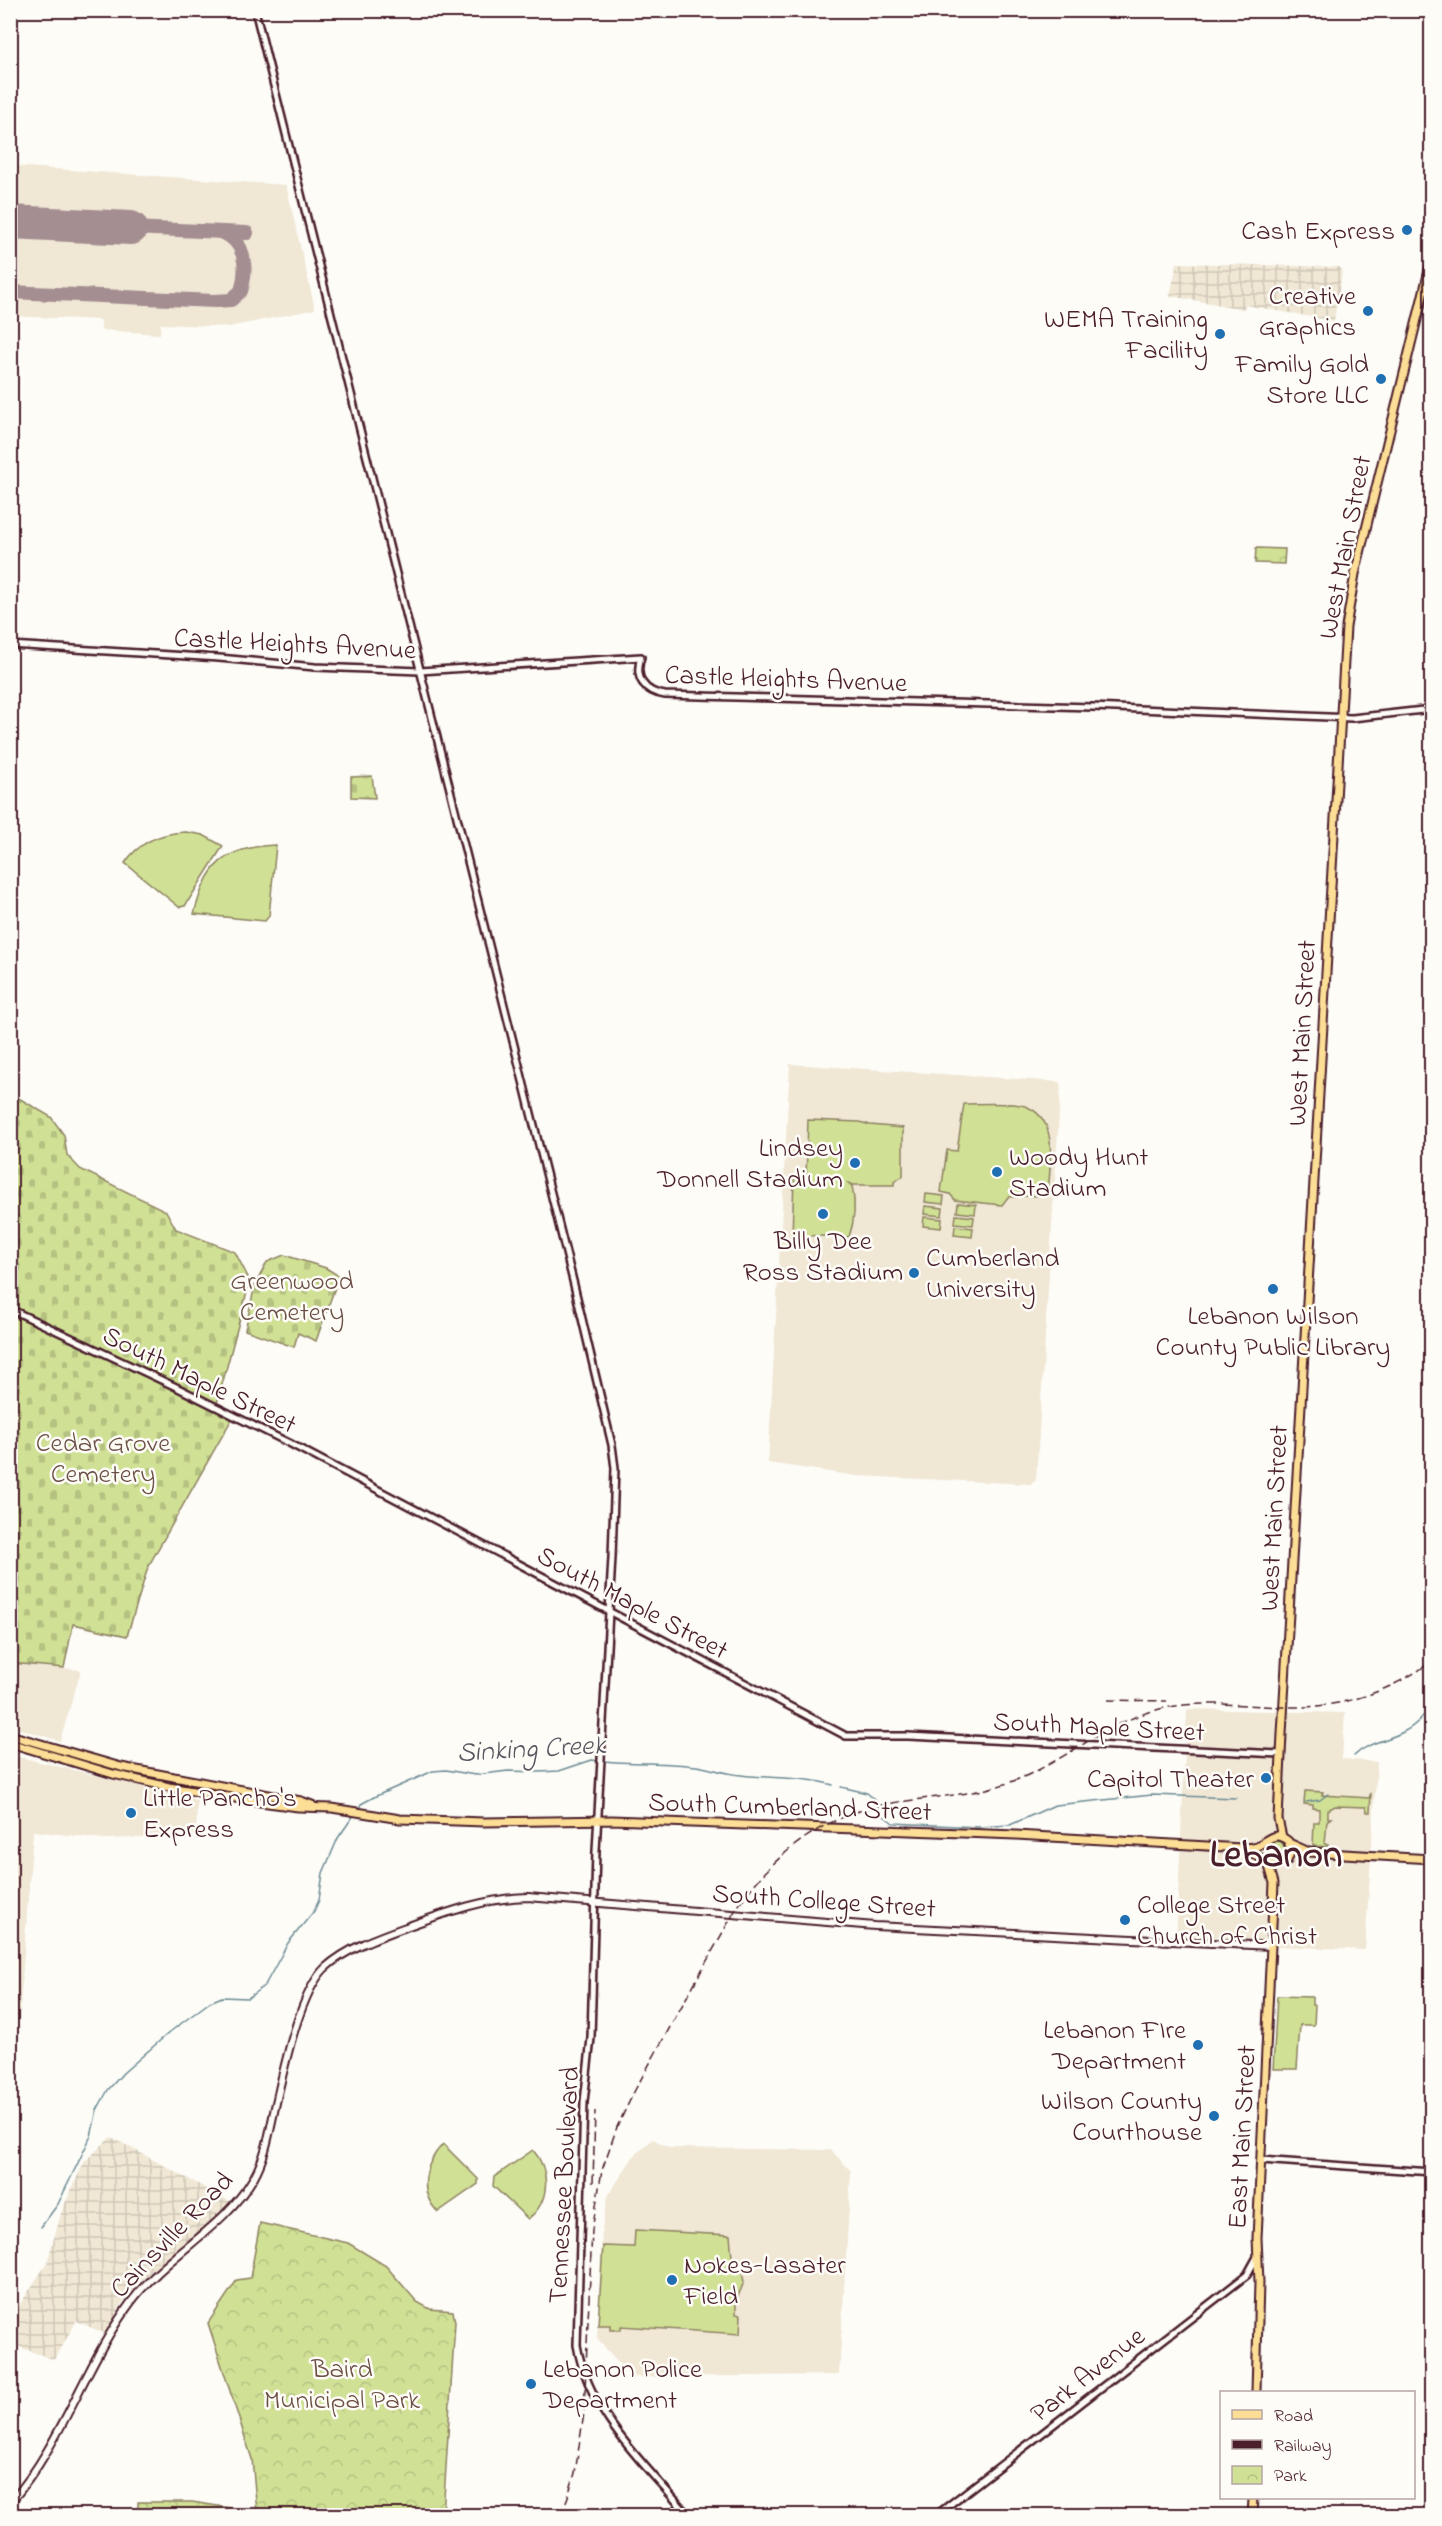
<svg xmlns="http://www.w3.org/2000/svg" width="1442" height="2526" font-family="'Indie Flower',sans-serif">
<defs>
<pattern id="industrial-grid" width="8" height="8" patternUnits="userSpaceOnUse" patternTransform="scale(1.5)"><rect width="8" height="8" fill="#f0e7d5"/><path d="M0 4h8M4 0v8" fill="none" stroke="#cfc6b7"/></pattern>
<pattern id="cemetery-stones" width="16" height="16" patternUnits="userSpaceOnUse" patternTransform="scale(1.5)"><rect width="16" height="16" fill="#d0e195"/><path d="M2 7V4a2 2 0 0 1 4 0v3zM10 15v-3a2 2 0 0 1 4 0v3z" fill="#b4c181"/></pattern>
<pattern id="park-crowns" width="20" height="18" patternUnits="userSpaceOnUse" patternTransform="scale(1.5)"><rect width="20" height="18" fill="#d0e195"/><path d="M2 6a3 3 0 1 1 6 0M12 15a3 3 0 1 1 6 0" fill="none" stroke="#b4c181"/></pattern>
</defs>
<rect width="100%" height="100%" fill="#fdfcf7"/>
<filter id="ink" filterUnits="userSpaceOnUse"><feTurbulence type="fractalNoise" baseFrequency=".0167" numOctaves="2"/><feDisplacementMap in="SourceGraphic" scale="12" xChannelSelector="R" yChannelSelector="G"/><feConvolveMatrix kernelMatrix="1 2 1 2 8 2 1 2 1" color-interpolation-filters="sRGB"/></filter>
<g filter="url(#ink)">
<!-- built -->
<g fill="#f0e7d5">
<path d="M11 166 286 185 315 309 229 327 161 324 160 334 101 330V320L11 316Z"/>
<path d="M790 1064 1061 1082 1036 1480 1031 1484 857 1476 768 1463Z"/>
<path d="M10 1663 81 1670 60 1741 11 1726Z"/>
<path d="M1187 1709 1345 1713 1342 1759 1377 1762 1365 1950 1176 1941Z"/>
<path d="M11 1755 197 1800 196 1836 104 1839 33 1831 19 2021H10Z"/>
<path d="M653 2139 670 2148 831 2150 851 2171 839 2375 632 2377 597 2339 602 2229 608 2196 633 2157Z"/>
</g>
<!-- industrial -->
<g fill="url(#industrial-grid)">
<path d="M1177 263 1340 267 1342 273 1334 321 1245 305 1244 309 1170 296Z"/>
<path d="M111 2137 233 2203 147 2275 122 2303 106 2334 76 2321 55 2360 11 2344V2318L47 2263 62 2210 84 2162Z"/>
</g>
<!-- green -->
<g fill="#d0e195" stroke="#8d8060" stroke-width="1.5">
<path d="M186 832 203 835 223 846 185 906 179 907 125 863C139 842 161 833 186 832Z"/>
<path d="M276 845 269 916 265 921 194 914C207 865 223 847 276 845Z"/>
<path d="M964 1104C978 1104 1013 1102 1025 1106 1061 1119 1049 1167 1048 1195L1008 1197 1002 1205 955 1200 950 1194 941 1192 947 1150 957 1151Z"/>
<path d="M808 1120 860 1122 870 1125 903 1128V1176L894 1182V1185H853L847 1182 852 1186C856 1204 855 1220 849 1237L792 1235 794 1179H806Z"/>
<path d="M926 1194 944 1196 943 1204 925 1202Z"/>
<path d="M958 1203 976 1205 975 1214 957 1212Z"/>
<path d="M925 1206 943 1208 942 1216 924 1214Z"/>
<path d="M956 1215 974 1217 973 1225 955 1223Z"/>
<path d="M924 1217 942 1219 941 1228 923 1226Z"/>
<path d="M955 1226 973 1228 972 1237 954 1235Z"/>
<path d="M1305 1791 1323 1792 1322 1795 1369 1798 1371 1793 1370 1812H1367L1366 1807 1335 1806 1328 1810V1818H1331L1327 1821 1325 1844 1332 1847 1313 1846 1314 1822H1319V1809L1313 1808V1805L1304 1804Z"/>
<circle cx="1276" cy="1850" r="9"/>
<path d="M1277 1996 1312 1997V2005H1315L1314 2025H1300L1297 2069H1273Z"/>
<path d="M443 2144 478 2179V2184L438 2212C417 2191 425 2163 443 2144Z"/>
<path d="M533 2150C551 2171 550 2202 528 2219L493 2186 494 2177Z"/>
<path d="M635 2230 730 2235 732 2257 742 2272 744 2282 736 2301V2314L741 2315 740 2334 621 2326V2330H610V2325H598L603 2246 634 2247Z"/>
</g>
<!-- cemetery -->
<g fill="url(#cemetery-stones)" stroke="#8d8060" stroke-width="1.5">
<path d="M372 776 375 798 351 797V777Z"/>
<path d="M10 1093 51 1117 64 1135 67 1155 80 1169 166 1211 176 1229 235 1252 250 1281 216 1407 234 1415 148 1567 127 1636 73 1624 64 1668 11 1663Z"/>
<path d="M284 1255 326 1268 339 1276 316 1341 298 1333 294 1347 245 1330 255 1285 267 1262Z"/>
</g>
<!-- park -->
<g fill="url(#park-crowns)" stroke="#8d8060" stroke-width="1.5">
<path d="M1256 548 1285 549 1284 564 1255 563Z"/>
<path d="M260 2223 348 2243 386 2266 417 2302 430 2309 453 2311 455 2322 443 2515H138V2502H192L257 2512 252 2459 208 2323 237 2280 250 2278Z"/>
</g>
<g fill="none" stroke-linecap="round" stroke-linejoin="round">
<!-- stream -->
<g stroke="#6b8a93" stroke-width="1.5">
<path d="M1354 1756C1369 1741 1388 1741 1405 1731 1417 1725 1424 1715 1432 1704"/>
<path d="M604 1761C635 1764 666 1762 696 1766 711 1768 726 1774 741 1775 772 1779 802 1776 833 1785"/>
<path d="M841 1787 867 1793 875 1800 880 1813 893 1823 978 1827 1010 1825 1055 1805 1152 1795 1236 1798"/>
<path d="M1306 1802 1320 1800 1328 1794"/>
<path d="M359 1808 361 1804 376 1796 433 1771 446 1770 475 1775 508 1771 539 1772 559 1771 592 1760 599 1761"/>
<path d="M41 2227 58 2204 91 2136 97 2110 108 2090 123 2073 171 2031 210 2002 222 1997 248 1998 265 1985 288 1943 314 1911 319 1900 323 1873 338 1838 354 1815"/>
</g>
<!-- taxiway -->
<g stroke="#a48e91" stroke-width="14">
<path d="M131 228 247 233"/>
<path d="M10 292 215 301 231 300 241 291C248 267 246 240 220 232"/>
</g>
<!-- runway -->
<path stroke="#a48e91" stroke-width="34" d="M10 222 131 228"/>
<defs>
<g id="tertiary">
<path d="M255 10 574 1285 612 1445 615 1468 612 1557 596 1851 591 2038 584 2102 577 2345C589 2415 645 2464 689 2516"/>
<path d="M10 645 219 658 315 667 420 671 641 657C634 678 644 692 665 695L1092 707 1352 718 1432 709"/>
<path d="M10 1309 174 1386 289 1443 846 1736H908L1281 1754"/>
<path d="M1261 2160 1432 2172"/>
<path d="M935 2516 1247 2275 1257 2257"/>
</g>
<path id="secondary" d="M10 2503C63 2443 84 2365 131 2302 167 2254 224 2229 254 2177 267 2154 270 2128 276 2103 284 2068 300 1992 325 1968 347 1948 378 1937 406 1927 445 1913 485 1898 528 1897L875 1926 1271 1946"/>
<g id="primary">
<path d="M10 1735 121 1767 301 1801 312 1805"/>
<path d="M10 1743 113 1774 169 1787 253 1801 298 1807 332 1808 400 1819 484 1822 612 1820 1016 1835 1242 1848C1247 1848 1253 1848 1257 1846 1269 1840 1274 1830 1288 1841L1291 1851 1287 1861 1274 1865 1242 1848"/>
<path d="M1282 1837 1278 1819 1282 1734 1346 627 1355 574 1432 258"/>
<path d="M1289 1843 1309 1852 1432 1859"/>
<path d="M1256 2392 1259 2282 1257 2238 1274 1883 1268 1863"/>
<path d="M1252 2516 1253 2498"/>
</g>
</defs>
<!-- tertiary casing -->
<use href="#tertiary" stroke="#4a1f2b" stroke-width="10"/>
<!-- secondary casing -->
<use href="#secondary" stroke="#4a1f2b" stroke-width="10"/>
<!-- primary casing -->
<use href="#primary" stroke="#4a1f2b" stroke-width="11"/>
<!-- tertiary -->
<use href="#tertiary" stroke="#fdfcf7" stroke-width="5"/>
<!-- secondary -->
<use href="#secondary" stroke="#fdfcf7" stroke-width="6"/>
<!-- primary -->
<use href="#primary" stroke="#fcde96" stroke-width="7"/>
<!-- rail -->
<g stroke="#4a1f2b" stroke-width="1.5" stroke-dasharray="9 4.5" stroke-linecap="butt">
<path d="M1108 1700 1167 1701"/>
<path d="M593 2183 595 2111"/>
<path d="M562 2516 575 2473 584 2413 592 2230 602 2170 617 2127 635 2090 733 1914C767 1860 818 1818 882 1805 927 1796 973 1797 1016 1780 1070 1759 1111 1717 1170 1707 1211 1700 1251 1707 1292 1707 1343 1708 1392 1691 1432 1661"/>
</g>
</g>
</g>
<!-- markers -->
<g fill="#1f6fb2" stroke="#fdfcf7" stroke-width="2">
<circle cx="1407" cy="230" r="6"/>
<circle cx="1368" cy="311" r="6"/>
<circle cx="1220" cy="334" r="6"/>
<circle cx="1381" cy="379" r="6"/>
<circle cx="855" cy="1163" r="6"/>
<circle cx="997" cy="1172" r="6"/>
<circle cx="823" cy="1214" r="6"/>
<circle cx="914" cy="1273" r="6"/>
<circle cx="1273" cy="1289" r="6"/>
<circle cx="1266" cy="1778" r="6"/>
<circle cx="131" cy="1813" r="6"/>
<circle cx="1125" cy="1920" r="6"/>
<circle cx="1198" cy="2045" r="6"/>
<circle cx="1214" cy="2116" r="6"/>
<circle cx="672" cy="2280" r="6"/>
<circle cx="531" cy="2384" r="6"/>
</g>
<g text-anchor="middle" stroke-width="5" stroke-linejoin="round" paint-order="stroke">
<!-- poi labels -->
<g font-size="27" fill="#4a1f2b" stroke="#fdfcf7" text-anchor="end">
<text x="1395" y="239">Cash Express</text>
<text x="1356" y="304">Creative<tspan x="1356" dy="31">Graphics</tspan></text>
<text x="1208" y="327">WEMA Training<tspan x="1208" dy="31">Facility</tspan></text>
<text x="1369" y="372">Family Gold<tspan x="1369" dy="31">Store LLC</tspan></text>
<text x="843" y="1156">Lindsey<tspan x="843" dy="31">Donnell Stadium</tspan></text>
<text x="1009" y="1165" text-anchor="start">Woody Hunt<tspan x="1009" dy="31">Stadium</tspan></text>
<text x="823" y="1249" text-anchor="middle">Billy Dee<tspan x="823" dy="31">Ross Stadium</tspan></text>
<text x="926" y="1266" text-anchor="start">Cumberland<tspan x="926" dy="31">University</tspan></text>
<text x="1273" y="1324" text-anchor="middle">Lebanon Wilson<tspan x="1273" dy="31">County Public Library</tspan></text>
<text x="1254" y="1787">Capitol Theater</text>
<text x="143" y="1806" text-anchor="start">Little Pancho's<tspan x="143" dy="31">Express</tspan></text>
<text x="1137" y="1913" text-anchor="start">College Street<tspan x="1137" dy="31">Church of Christ</tspan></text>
<text x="1186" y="2038">Lebanon FIre<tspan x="1186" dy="31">Department</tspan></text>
<text x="1202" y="2109">Wilson County<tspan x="1202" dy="31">Courthouse</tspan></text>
<text x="684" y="2273" text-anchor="start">Nokes-Lasater<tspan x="684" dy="31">Field</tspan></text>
<text x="543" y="2377" text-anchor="start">Lebanon Police<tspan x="543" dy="31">Department</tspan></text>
</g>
<!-- street labels -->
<g font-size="27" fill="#4a1f2b" stroke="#fdfcf7">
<text transform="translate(1344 547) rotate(-79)" y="9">West Main Street</text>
<text transform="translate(295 643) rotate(3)" y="9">Castle Heights Avenue</text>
<text transform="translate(786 678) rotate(2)" y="9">Castle Heights Avenue</text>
<text transform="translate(1301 1033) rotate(-87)" y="9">West Main Street</text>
<text transform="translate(200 1379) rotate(26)" y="9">South Maple Street</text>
<text transform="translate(1273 1518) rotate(-87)" y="9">West Main Street</text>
<text transform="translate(633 1602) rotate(28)" y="9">South Maple Street</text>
<text transform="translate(1099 1726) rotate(3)" y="9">South Maple Street</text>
<text transform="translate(790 1806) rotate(2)" y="9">South Cumberland Street</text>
<text transform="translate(824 1900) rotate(4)" y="9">South College Street</text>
<text transform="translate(1241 2137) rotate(-87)" y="9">East Main Street</text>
<text transform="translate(563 2185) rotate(-87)" y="9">Tennessee Boulevard</text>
<text transform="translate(171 2234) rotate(-46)" y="9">Cainsville Road</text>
<text transform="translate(1087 2374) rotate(-38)" y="9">Park Avenue</text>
</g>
<!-- park labels -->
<g font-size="27" fill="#6c5046" stroke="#fdfcf7">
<text x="292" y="1289">Greenwood<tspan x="292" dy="31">Cemetery</tspan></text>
<text x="103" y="1451">Cedar Grove<tspan x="103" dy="31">Cemetery</tspan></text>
<text x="342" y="2377">Baird<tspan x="342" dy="31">Municipal Park</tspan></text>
</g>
<!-- water labels -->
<g font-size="28" font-style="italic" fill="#5a555f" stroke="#fdfcf7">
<text transform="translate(531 1747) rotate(-3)" y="10">Sinking Creek</text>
</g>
<!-- town labels -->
<g font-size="39" font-weight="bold" fill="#4a1f2b" stroke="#fdfcf7">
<text x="1276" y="1866">Lebanon</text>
</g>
</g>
<!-- margin -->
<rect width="1442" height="2526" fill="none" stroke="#fdfcf7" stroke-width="36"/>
<rect x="18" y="18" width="1406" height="2490" fill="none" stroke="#4a1f2b" stroke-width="2" filter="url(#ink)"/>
<!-- legend -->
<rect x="1220" y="2391" width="195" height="108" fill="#fdfcf7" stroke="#b5a4a5" stroke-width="1.5"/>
<rect x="1232" y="2410" width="30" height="9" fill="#fcde96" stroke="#b5a4a5" stroke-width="1.5"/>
<text x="1274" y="2421" font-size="18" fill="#4a1f2b">Road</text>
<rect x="1232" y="2440" width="30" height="9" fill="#4a1f2b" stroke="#b5a4a5" stroke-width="1.5"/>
<text x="1274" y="2451" font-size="18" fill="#4a1f2b">Railway</text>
<rect x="1232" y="2466" width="30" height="18" fill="url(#park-crowns)" stroke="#b5a4a5" stroke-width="1.5"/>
<text x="1274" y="2481" font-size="18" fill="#4a1f2b">Park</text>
</svg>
